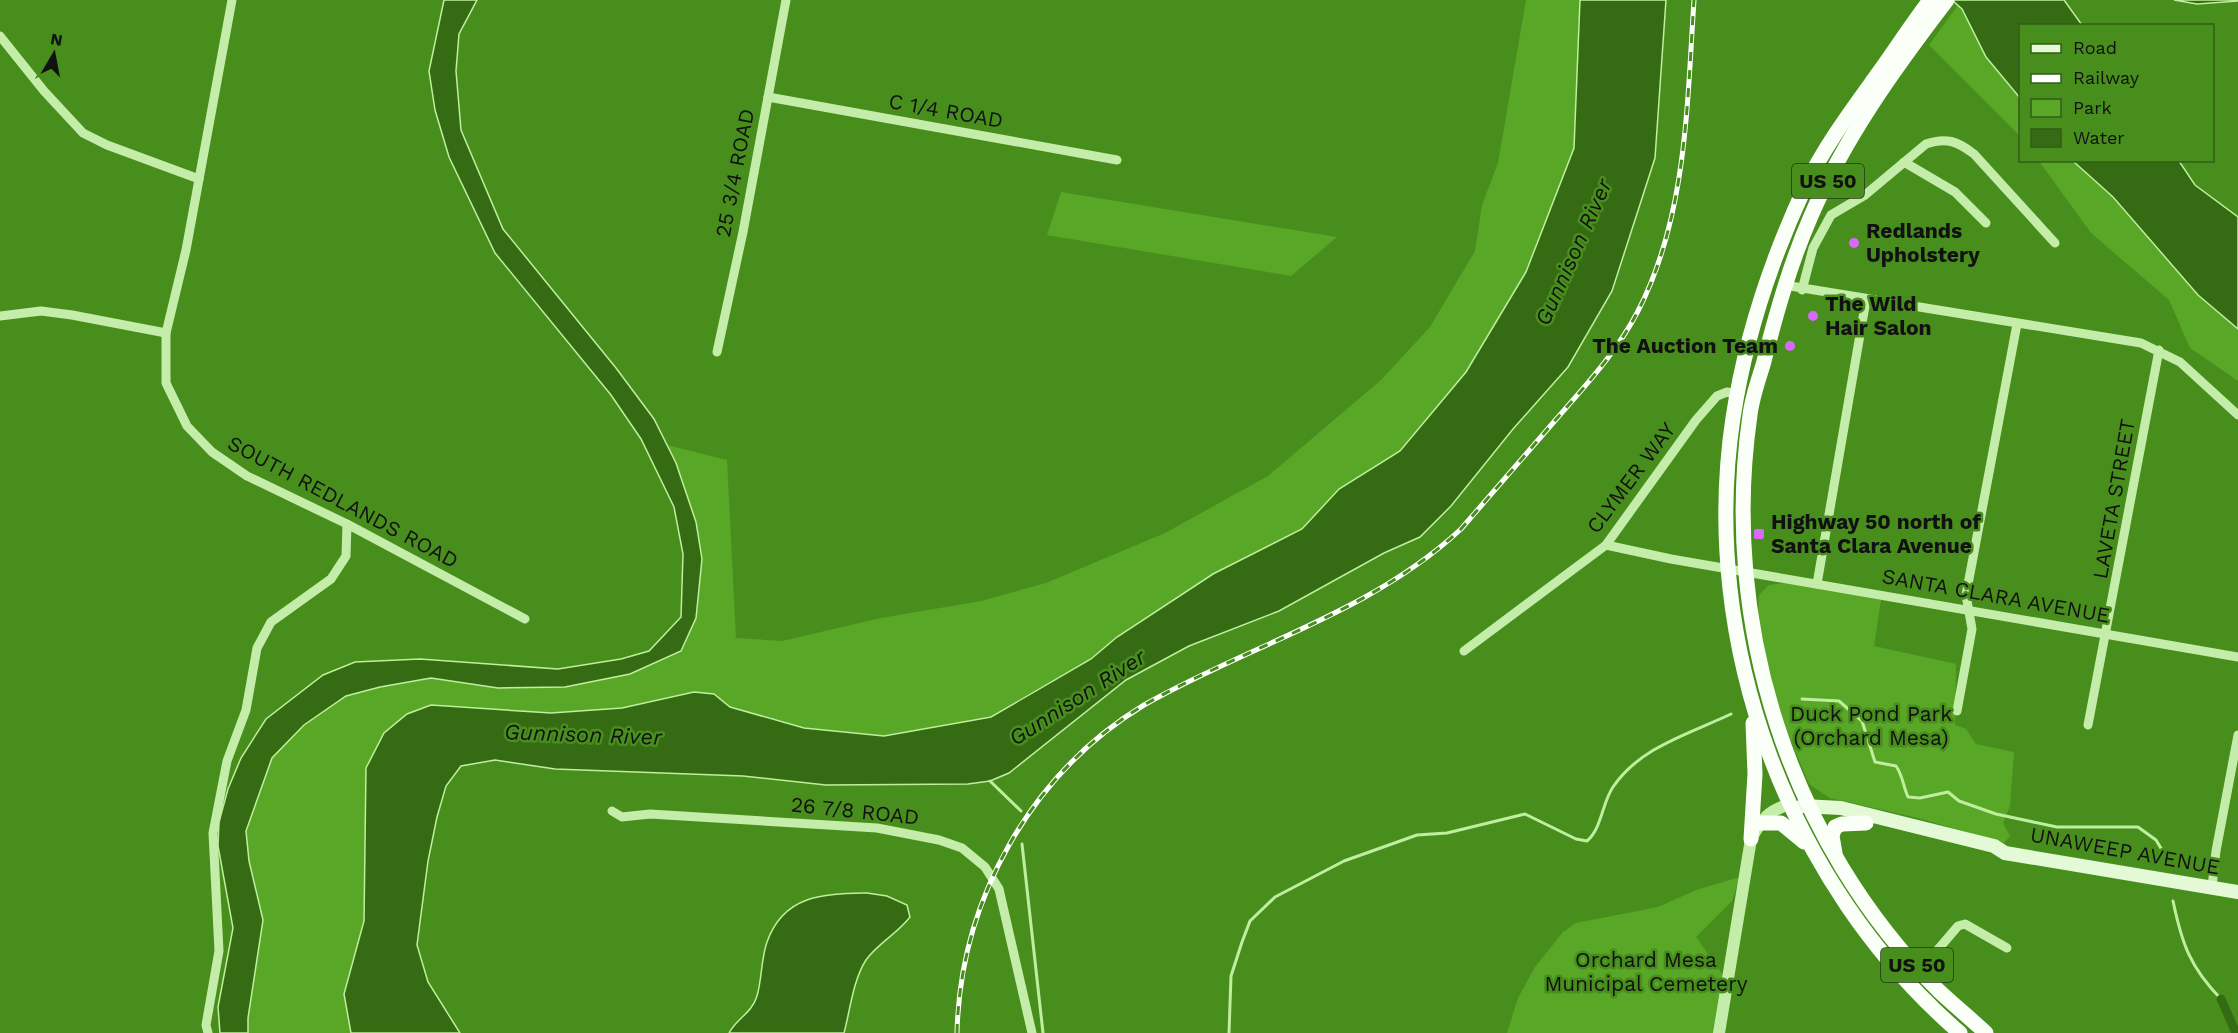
<svg xmlns="http://www.w3.org/2000/svg" width="2238" height="1033" font-family="'Work Sans',sans-serif">
<rect width="100%" height="100%" fill="#488e1d"/>
<!-- green -->
<g fill="#59a726">
<path d="M1526 0H1580L1574 148 1526 272 1466 372 1419 431 1400 451 1339 489 1302 529 1213 574 1117 637 1091 659 991 716 884 736 804 728 730 707 714 694 694 692 622 708 551 713 366 768 364 921 344 994 351 1033H248L249 861 246 831 272 758 304 725 346 696 380 687 431 678 498 688 630 674 681 651 696 522 676 463 667 445 727 460 736 638 782 641 881 618 981 601 1046 583 1165 533 1268 476 1381 380 1430 327 1475 251 1482 205 1498 163Z"/>
<path d="M1958 5 2020 98V136L1929 45Z"/>
<path d="M2039 161H2073L2113 197 2198 295 2238 329V381L2190 348 2169 300 2091 233Z"/>
<path d="M1061 192 1337 237 1291 276 1047 235Z"/>
<path d="M1791 582 1881 600 1874 646 1956 664 1955 725 1966 729 1976 744 2014 752 2010 806 2003 823 2010 836 2004 843 1918 818 1830 798 1809 784 1771 692 1758 611 1759 595 1769 585Z"/>
<path d="M1740 877 1732 901 1696 937 1723 975 1713 1033H1507L1518 998 1535 967 1563 932 1576 923 1658 907 1696 890Z"/>
</g>
<!-- water -->
<g fill="#356c13" stroke="#bfef9e" stroke-width="1.5">
<path d="M444 0H477L459 34 456 71 461 130 503 229 616 368 654 419 676 463 696 522 702 559 696 618 681 651 630 674 565 687 498 688 431 678 380 687 346 696 304 725 272 758 246 831 249 861 263 920 248 1018V1033H220L218 1007 233 928 218 846 219 822 228 789 241 758 266 719 323 675 355 662 420 659 558 669 621 659 649 651 681 617 683 554 674 507 641 439 611 395 495 253 449 157 435 110 429 71Z"/>
<path d="M1580 0H1666L1655 158 1612 291 1568 367 1513 429 1451 506 1420 537 1384 553 1279 611 1189 646 1126 680 1009 773 990 781 968 784 826 785 743 776 555 769 495 760 461 766 446 786 437 817 428 861 417 945 428 982 460 1033H351L344 994 364 921 366 768 384 733 407 714 431 705 551 713 622 708 694 692 714 694 730 707 804 728 884 736 991 717 1091 659 1117 637 1213 574 1302 529 1339 489 1400 451 1466 372 1526 272 1574 148Z"/>
<path d="M1952 0H2064L2082 25 2020 26V98L1986 57 1962 9Z"/>
<path d="M2174 0H2238V1L2197 4Z"/>
<path d="M2073 161H2179L2195 185 2238 217V329L2198 295 2113 197Z"/>
<path d="M867 893 887 896 907 905 910 917C898 933 877 944 866 960 853 980 850 1011 844 1033H729C736 1019 752 1013 757 996 762 979 761 959 767 942 784 894 824 894 867 893Z"/>
</g>
<g fill="none" stroke-linecap="round" stroke-linejoin="round">
<!-- stream -->
<g stroke="#bfef9e" stroke-width="3">
<path d="M1802 699 1839 701 1862 721 1875 762 1896 766C1903 776 1903 786 1908 797L1920 798 1948 792 1959 801 1996 814 2057 827H2138L2156 840 2165 855"/>
<path d="M990 781 1021 811"/>
<path d="M1022 844 1043 1033"/>
<path d="M2173 901C2182 944 2190 967 2221 999"/>
<path d="M1229 1033 1231 976 1242 942 1250 921 1275 897 1344 861 1417 835 1447 833 1525 814 1576 839 1587 841C1602 828 1602 803 1613 787 1640 747 1689 734 1731 714"/>
</g>
<!-- canal -->
<path stroke="#356c13" stroke-width="9" d="M2221 999 2236 1033"/>
<!-- minor -->
<g stroke="#c5edaa" stroke-width="9">
<path d="M232 0 186 250 166 333V383L187 426 212 452 247 476 347 524 525 619"/>
<path d="M0 36 44 91 83 133 107 145 199 179"/>
<path d="M768 97 1117 160"/>
<path d="M1904 162 1955 192 1986 223"/>
<path d="M1784 285 2141 343 2180 362 2238 415"/>
<path d="M1802 290 1813 248 1831 215 1865 195 1926 144C1946 137 1957 141 1974 154L2055 243"/>
<path d="M0 316 41 311 72 315 166 333"/>
<path d="M717 352 743 232 786 0"/>
<path d="M1606 545 1671 559 2238 657"/>
<path d="M1817 584 1866 300"/>
<path d="M1464 651 1606 545 1696 420 1717 396 1727 392 1737 394"/>
<path d="M1957 711 1972 629 1966 595 2017 324"/>
<path d="M2088 725 2159 350"/>
<path d="M612 811 622 817 650 814 877 828 939 840 962 848 985 867 999 889 1032 1033"/>
<path d="M2212 887 2216 851 2238 735"/>
<path d="M1888 957 1918 967 1929 960 1958 926 1965 924 2007 948"/>
<path d="M208 1033 206 1025 219 951 213 833 227 761 246 710 257 648 271 622 331 579 346 556 347 524"/>
</g>
<!-- tertiary -->
<path stroke="#c5edaa" stroke-width="12" d="M1719 1033 1751 839C1762 819 1768 810 1791 804"/>
<!-- secondary -->
<path stroke="#e4fad7" stroke-width="14" d="M1802 806 1841 808 1994 846 2005 853 2238 892"/>
<!-- trunk -->
<g stroke="#fafff8" stroke-width="15">
<path d="M1930 0C1911 25 1895 50 1877 75 1851 111 1824 147 1805 187 1771 260 1745 339 1733 418 1699 643 1788 884 1960 1033"/>
<path d="M1947 0C1895 68 1845 137 1811 216 1790 264 1776 314 1763 365 1758 381 1752 398 1750 415 1720 623 1789 842 1939 991 1954 1005 1971 1019 1986 1033"/>
<path d="M1760 823H1781L1804 842"/>
<path d="M1751 839 1755 774 1753 723"/>
<path d="M1835 853 1832 836 1835 827 1842 824 1866 823"/>
</g>
<defs>
<path id="rail" d="M957 1033C960 901 1030 774 1144 705 1249 645 1371 613 1461 529 1494 491 1527 453 1559 416 1588 383 1618 350 1638 311 1687 216 1687 104 1694 0"/>
</defs>
<!-- rail casing -->
<use href="#rail" stroke="#fff" stroke-width="5"/>
<!-- rail -->
<use href="#rail" stroke="#488e1d" stroke-width="3" stroke-dasharray="9" stroke-linecap="butt"/>
</g>
<!-- markers -->
<g fill="#d969fd" stroke="#488e1d" stroke-width="2">
<circle cx="1854" cy="243" r="6"/>
<circle cx="1813" cy="316" r="6"/>
<circle cx="1790" cy="346" r="6"/>
<rect x="1753" y="528" width="12" height="12" rx="3"/>
</g>
<g text-anchor="middle" stroke-width="5" stroke-linejoin="round" paint-order="stroke">
<!-- shield labels -->
<g fill="#488e1d" stroke="#223615" stroke-width="1.5">
<rect x="1792" y="164" width="72" height="34" rx="4.5"/>
<rect x="1881" y="948" width="72" height="34" rx="4.5"/>
</g>
<g font-size="20" font-weight="bold" fill="#111">
<text x="1828" y="188">US 50</text>
<text x="1917" y="972">US 50</text>
</g>
<!-- street labels -->
<g font-size="21" fill="#111" stroke="#488e1d">
<text transform="translate(946 111) rotate(10)" y="7">C 1/4 ROAD</text>
<text transform="translate(735 173) rotate(-79)" y="7">25 3/4 ROAD</text>
<text transform="translate(1631 478) rotate(-53)" y="7">CLYMER WAY</text>
<text transform="translate(2114 499) rotate(-80)" y="7">LAVETA STREET</text>
<text transform="translate(343 502) rotate(28)" y="7">SOUTH REDLANDS ROAD</text>
<text transform="translate(1996 596) rotate(10)" y="7">SANTA CLARA AVENUE</text>
<text transform="translate(855 811) rotate(6)" y="7">26 7/8 ROAD</text>
<text transform="translate(2125 851) rotate(10)" y="7">UNAWEEP AVENUE</text>
</g>
<!-- poi labels -->
<g font-size="21" font-weight="bold" fill="#111" stroke="#488e1d" text-anchor="start">
<text x="1866" y="238">Redlands<tspan x="1866" dy="24">Upholstery</tspan></text>
<text x="1825" y="311">The Wild<tspan x="1825" dy="24">Hair Salon</tspan></text>
<text x="1778" y="353" text-anchor="end">The Auction Team</text>
<text x="1771" y="529">Highway 50 north of<tspan x="1771" dy="24">Santa Clara Avenue</tspan></text>
</g>
<!-- park labels -->
<g font-size="21" fill="#111" stroke="#488e1d">
<text x="1871" y="721">Duck Pond Park<tspan x="1871" dy="24">(Orchard Mesa)</tspan></text>
<text x="1646" y="967">Orchard Mesa<tspan x="1646" dy="24">Municipal Cemetery</tspan></text>
</g>
<!-- water labels -->
<g font-size="22" font-style="italic" fill="#111" stroke="#488e1d">
<text transform="translate(1573 252) rotate(-66)" y="8">Gunnison River</text>
<text transform="translate(1077 697) rotate(-33)" y="8">Gunnison River</text>
<text transform="translate(583 734) rotate(2)" y="8">Gunnison River</text>
</g>
</g>
<!-- legend -->
<rect x="2019" y="24" width="195" height="138" fill="#488e1d" stroke="#325c18" stroke-width="1.5"/>
<rect x="2031" y="44" width="30" height="9" fill="#e4fad7" stroke="#325c18" stroke-width="1.5"/>
<text x="2073" y="54" font-size="18" fill="#111111">Road</text>
<rect x="2031" y="74" width="30" height="9" fill="#ffffff" stroke="#325c18" stroke-width="1.5"/>
<text x="2073" y="84" font-size="18" fill="#111111">Railway</text>
<rect x="2031" y="99" width="30" height="18" fill="#59a726" stroke="#325c18" stroke-width="1.5"/>
<text x="2073" y="114" font-size="18" fill="#111111">Park</text>
<rect x="2031" y="129" width="30" height="18" fill="#356c13" stroke="#325c18" stroke-width="1.5"/>
<text x="2073" y="144" font-size="18" fill="#111111">Water</text>
<!-- north arrow -->
<g transform="translate(54 54) rotate(10)" stroke="#488e1d" stroke-width="4.5" paint-order="stroke">
<path d="M0-4.5L10 22L0 15L-10 22Z" fill="#111111"/>
<text y="-9" font-size="16" font-weight="bold" text-anchor="middle" fill="#111111">N</text>
</g>
</svg>
